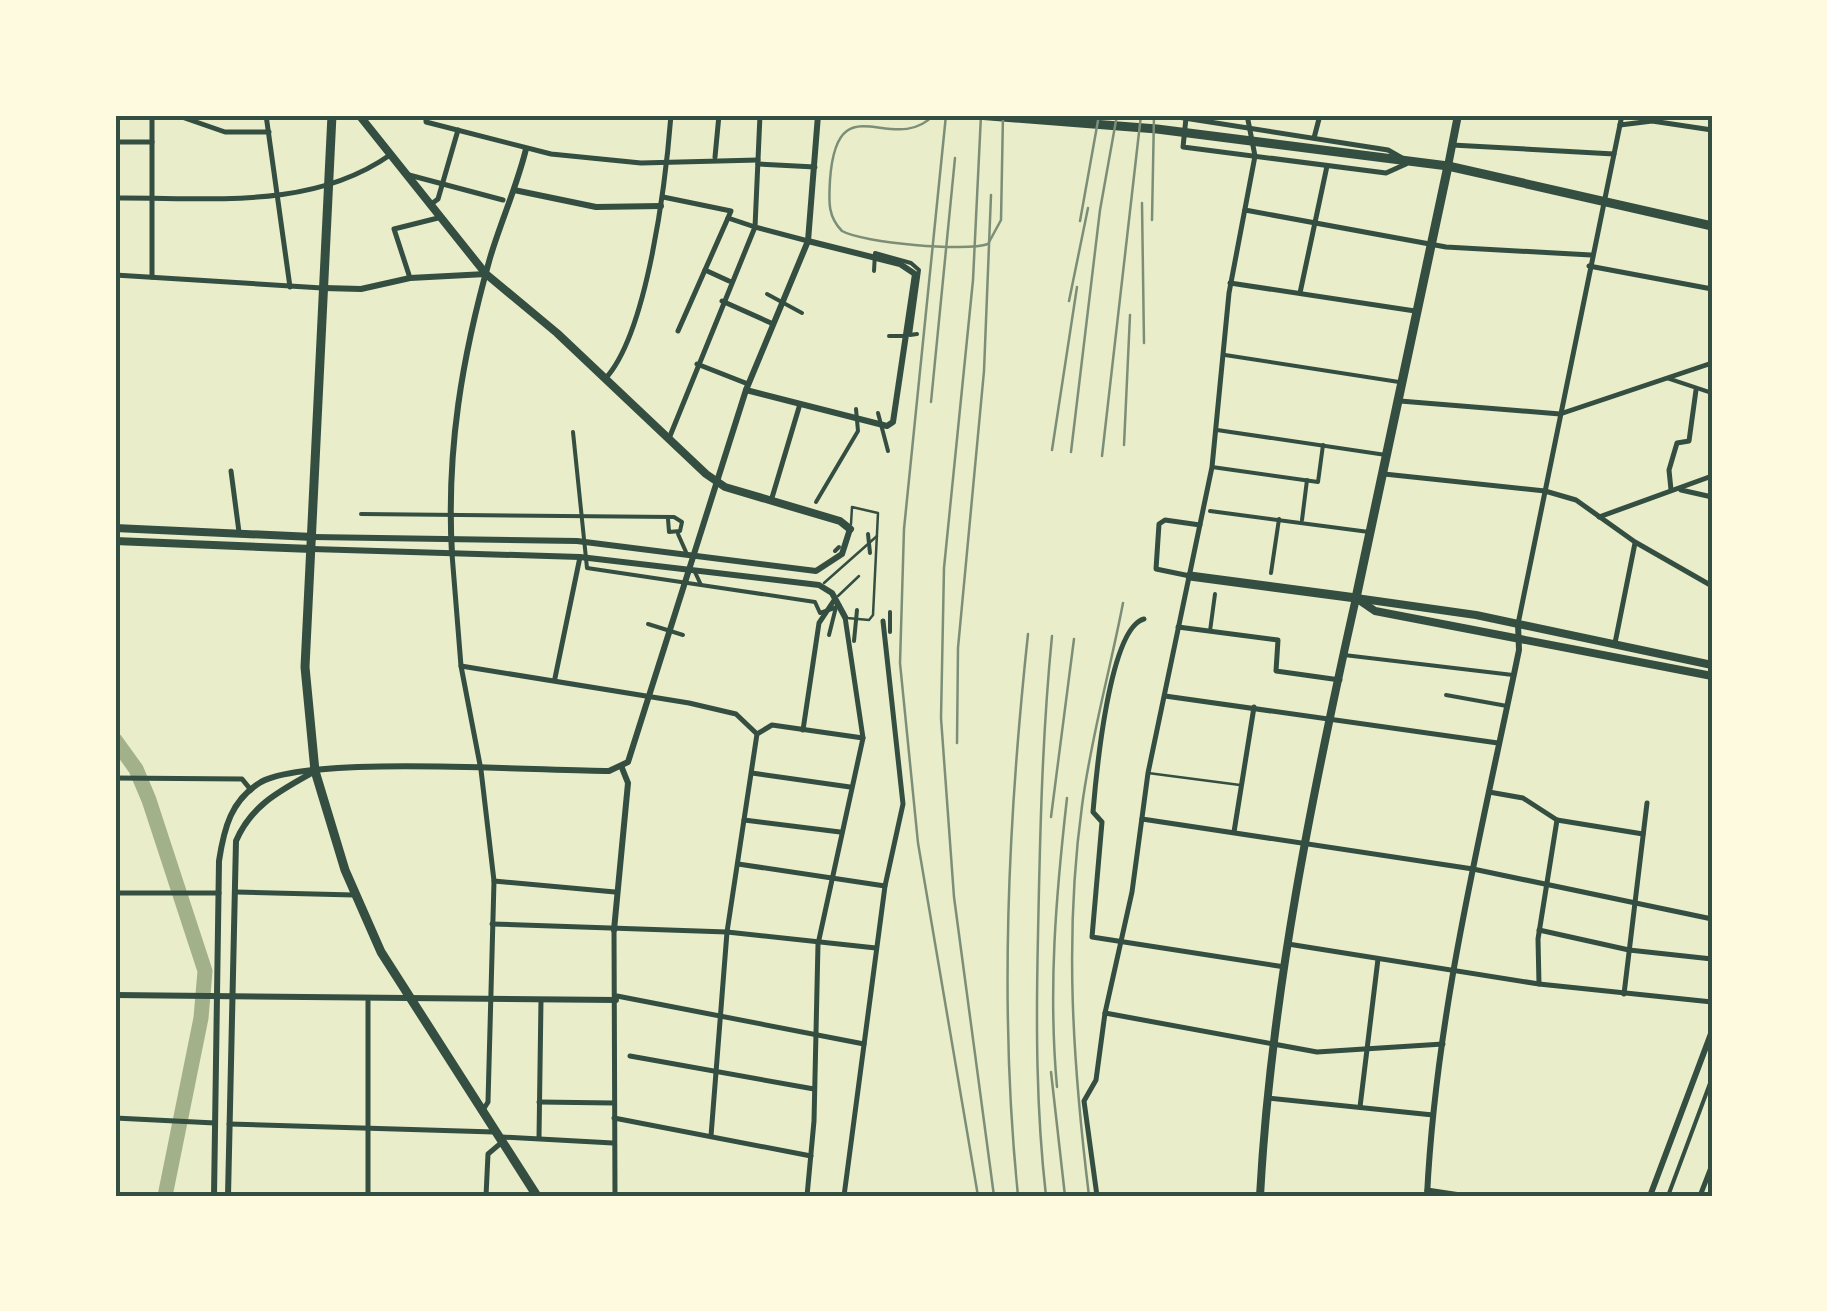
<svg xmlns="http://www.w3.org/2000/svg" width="1827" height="1311" font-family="Mulish,sans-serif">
<rect width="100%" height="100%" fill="#e9edc9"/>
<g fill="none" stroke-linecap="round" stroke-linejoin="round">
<!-- river -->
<path stroke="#a3b18a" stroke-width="15" d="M115 740 136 769 149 800 205 971 201 1018 165 1196"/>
<!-- service -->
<g stroke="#344e41" stroke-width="2.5">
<path d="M824 583 877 536"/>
<path d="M838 596 859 576"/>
<path d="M847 618 869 620 873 615 878 513 852 507 851 524"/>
<path d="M1148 773 1240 785"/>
</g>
<!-- pedestrian -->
<g stroke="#344e41" stroke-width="4">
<path d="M874 271 875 253 911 263 919 270 910 335 917 334"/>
<path d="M767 294 802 313"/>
<path d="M889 336H906"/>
<path d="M1225 355 1399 382"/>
<path d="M1667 378 1712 393"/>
<path d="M878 413 888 451"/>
<path d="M1217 430 1386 455"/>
<path d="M573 432 587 568 701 585"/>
<path d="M1212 467 1318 482 1323 445"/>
<path d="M816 502 858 431 856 409"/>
<path d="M1210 511 1369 532"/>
<path d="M361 514 674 517 682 522 680 531 669 532 668 519"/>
<path d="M1302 520 1307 480"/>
<path d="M678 534 686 552"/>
<path d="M868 534 870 553"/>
<path d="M835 551 839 547"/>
<path d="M694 570 701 585 815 602 820 613 840 606"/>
<path d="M1271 573 1279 519"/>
<path d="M648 624 683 635"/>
<path d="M1210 631 1215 594"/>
<path d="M890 632V612"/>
<path d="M829 635 836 607"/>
<path d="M854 641 857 610"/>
<path d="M1344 655 1513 675"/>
<path d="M1446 695 1507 706"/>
<path d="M1668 1196 1712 1078"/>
</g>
<!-- minor -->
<g stroke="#344e41" stroke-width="5">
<path d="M176 115 225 132H269"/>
<path d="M266 115 290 287"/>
<path d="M426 115V122L551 154 641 163 758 160"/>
<path d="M760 115 755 227 808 241"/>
<path d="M1165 115 1388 150 1402 158"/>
<path d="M1186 118 1183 147 1386 173 1406 164"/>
<path d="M1620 125 1652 121 1712 130"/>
<path d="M1314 138 1320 115"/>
<path d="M115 142H152"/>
<path d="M1452 145 1614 154"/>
<path d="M715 157 719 115"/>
<path d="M758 164 815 167"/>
<path d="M409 175 503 200"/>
<path d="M663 197 731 211 728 218 755 227 670 436"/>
<path d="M115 198C208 197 310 211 390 155"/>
<path d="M430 205 438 199 458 130"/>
<path d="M1245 210 1446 247 1591 255"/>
<path d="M1589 266 1712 289"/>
<path d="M705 270 729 281"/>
<path d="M115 275 322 288"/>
<path d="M152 277V115"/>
<path d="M410 278 394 229 438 218"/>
<path d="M1230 283 1415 311"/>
<path d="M1300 293 1327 166"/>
<path d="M722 301 771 323"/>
<path d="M678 331 728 218"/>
<path d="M697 364 748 384"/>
<path d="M605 379C648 333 666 179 671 115"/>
<path d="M1400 401 1560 414 1712 363"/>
<path d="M231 471 239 532"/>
<path d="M1384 474 1545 491 1576 500 1635 542 1712 586"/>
<path d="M1671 490 1669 470 1677 443 1689 441 1696 390"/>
<path d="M1681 490 1712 497"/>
<path d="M771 501 800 404"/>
<path d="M1599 517 1712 476"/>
<path d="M452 554 461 666 481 770 494 881 488 1102 483 1110"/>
<path d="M1190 576 1156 569 1159 524 1165 520 1200 525"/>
<path d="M1144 619C1109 628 1096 776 1093 812L1102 822 1092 937 1285 967"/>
<path d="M1518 624 1622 115"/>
<path d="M1178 627 1278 640 1276 671 1340 680"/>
<path d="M1615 643 1635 543"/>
<path d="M461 666 689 703 736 714 757 734"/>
<path d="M555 678 580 557"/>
<path d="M1165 696 1498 743"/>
<path d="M803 730 819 623 835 599"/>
<path d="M752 773 850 787"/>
<path d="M115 778 242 779 251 790"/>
<path d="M1489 792 1523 798 1557 820 1643 834"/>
<path d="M1142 819 1473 869 1712 919"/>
<path d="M744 820 840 832"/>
<path d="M1234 832 1254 707"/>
<path d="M738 864 885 886"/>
<path d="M494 881 615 892"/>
<path d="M236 892 354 895"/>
<path d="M115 893H219"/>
<path d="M492 924 727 932 876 948"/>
<path d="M614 930 615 1196"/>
<path d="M1539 930 1629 950 1712 959"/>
<path d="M1288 944 1539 984 1712 1002"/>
<path d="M1539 984 1538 939 1557 820"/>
<path d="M1624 994 1647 803"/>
<path d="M617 996 864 1044"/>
<path d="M368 1001V1196"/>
<path d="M1105 1013 1317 1052 1443 1044"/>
<path d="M630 1056 814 1089"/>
<path d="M1267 1098 1433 1115"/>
<path d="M539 1102 614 1103"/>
<path d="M1360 1107 1378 959"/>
<path d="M115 1118 215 1123"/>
<path d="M614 1118 811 1156"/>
<path d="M229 1124 494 1132"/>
<path d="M711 1136 727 932 757 734 772 725 863 738"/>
<path d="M502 1137 613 1143"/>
<path d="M539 1138 541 1000"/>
<path d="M1427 1190 1467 1196"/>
<path d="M486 1196 488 1154 501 1143"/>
<path d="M807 1196 814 1121 818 944 863 738 845 617"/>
<path d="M844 1196 885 886 903 804 883 621"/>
<path d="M1097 1196 1084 1101 1096 1080 1105 1013 1132 892 1148 773 1212 467 1229 293 1255 156 1247 115"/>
<path d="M1700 1196 1712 1165"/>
</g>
<!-- tertiary -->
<g stroke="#344e41" stroke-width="6">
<path d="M514 190 596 207 661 206"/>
<path d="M324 288 361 289 410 278 486 274"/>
<path d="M746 390 887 426 893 422 915 274 900 264 808 241"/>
<path d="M313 537 577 541 816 571 842 554 850 529"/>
<path d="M312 549 580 557 819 585 832 593 845 617"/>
<path d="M452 554C446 451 462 357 490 258 501 221 517 186 526 149"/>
<path d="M614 930 628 783 622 768"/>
<path d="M115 995 616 1000"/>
<path d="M214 1196 219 861C224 828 231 800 261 782 310 755 541 771 609 771L628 762 746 390 808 241 818 115"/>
<path d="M228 1196 236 841C251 806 278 792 310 774"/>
<path d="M1427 1196C1436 1011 1482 830 1519 650L1518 624"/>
<path d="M1650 1196 1712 1031"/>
</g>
<!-- secondary -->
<g stroke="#344e41" stroke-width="8">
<path d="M359 115 486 274 557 333 706 474 725 487 840 521 850 529"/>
<path d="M1448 166 1458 115"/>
<path d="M115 528 313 537"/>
<path d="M115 541 312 549"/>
<path d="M1356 598 1375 611 1712 676"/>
<path d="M1356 598 1476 615 1712 665"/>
<path d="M1260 1196C1271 995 1312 794 1356 598"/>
</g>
<!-- primary -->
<g stroke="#344e41" stroke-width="9">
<path d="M977 115 1157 129 1448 166 1712 226"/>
<path d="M1190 576 1356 598 1448 166"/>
</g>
<!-- trunk -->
<path stroke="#344e41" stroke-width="9" d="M332 115 305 667 315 771 345 870 381 952 537 1196"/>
<!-- tram -->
<path stroke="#7c8e77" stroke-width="2.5" d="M934 115C892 158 837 81 830 180 829 200 827 216 842 231 863 243 966 252 988 244L1001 220 1003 115"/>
<!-- rail -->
<g stroke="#7c8e77" stroke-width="2.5">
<path d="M946 115 904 529 900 663 918 843 978 1196"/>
<path d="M981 115 973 280 944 568 941 718 954 897 994 1196"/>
<path d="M1142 203 1144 343"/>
<path d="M1152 220 1154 115"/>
<path d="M1080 221 1099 115"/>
<path d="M1069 301 1088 208"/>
<path d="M931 402 955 158"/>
<path d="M1124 445 1130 315"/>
<path d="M1052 450 1077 287"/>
<path d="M1071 452 1100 210 1117 115"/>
<path d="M1102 456 1141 115"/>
<path d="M957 743 958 648 984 371 991 195"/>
<path d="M1051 817 1074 639"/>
<path d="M1051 1072 1065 1196"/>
<path d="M1057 1087C1048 989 1056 895 1067 798"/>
<path d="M1018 1196C999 1010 1008 820 1028 634"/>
<path d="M1046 1196C1036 1109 1036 1023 1038 935 1040 835 1042 737 1052 636"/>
<path d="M1089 1196C1073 1065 1064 937 1082 806 1091 737 1110 671 1123 603"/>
</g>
</g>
<!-- border -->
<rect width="1827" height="1311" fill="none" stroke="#fefae0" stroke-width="235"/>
<rect x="118" y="118" width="1592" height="1076" fill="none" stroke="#344e41" stroke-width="4"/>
</svg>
